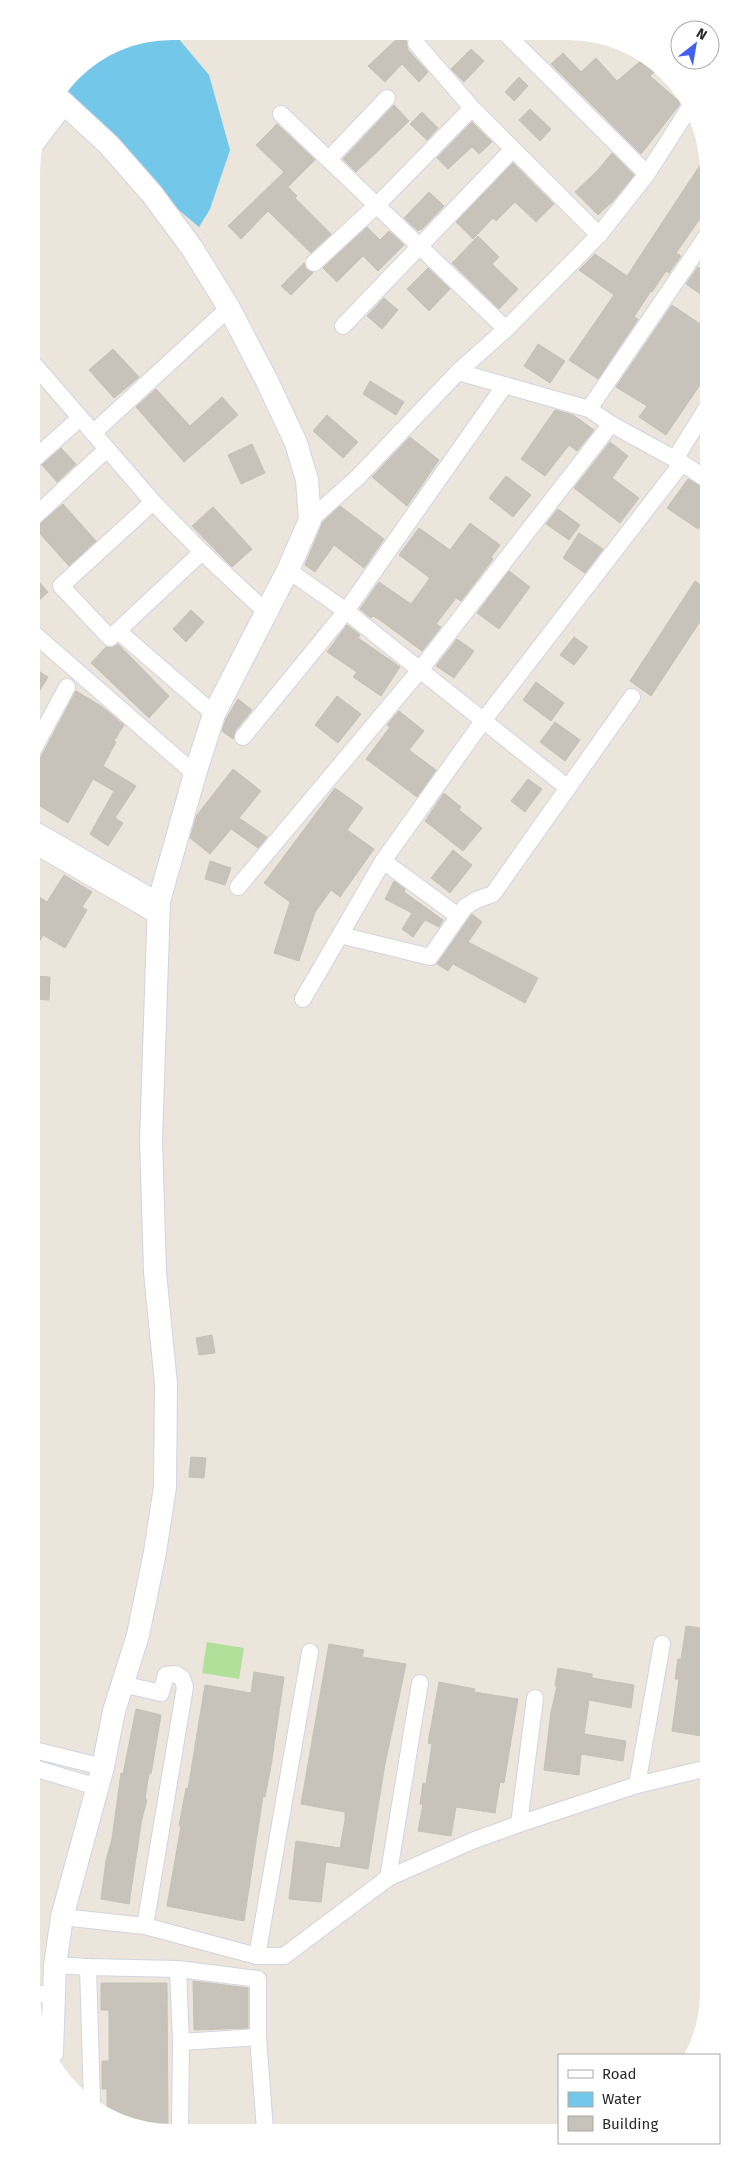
<svg xmlns="http://www.w3.org/2000/svg" width="740" height="2164" font-family="'Fira Sans',sans-serif">
<rect width="100%" height="100%" fill="#ebe5dc"/>
<!-- green -->
<path fill="#b0e09a" d="M207 1642 244 1648 239 1679 202 1673Z"/>
<!-- water -->
<path fill="#73c7e9" d="M172 31 209 75 230 150 210 209 199 227 174 206 61 90 79 66 118 42Z"/>
<!-- building -->
<g fill="#c7c3ba" stroke="#c6c1b6">
<path d="M401 35 406 40 408 50 428 72 419 82 402 64 385 82 368 66Z"/>
<path d="M471 49 484 61 464 82 451 69Z"/>
<path d="M563 53 581 72 596 58 617 81 643 59 659 68 650 76 681 103 641 154 551 64Z"/>
<path d="M519 77 528 86 514 101 505 92Z"/>
<path d="M394 105 409 121 356 172 343 159Z"/>
<path d="M530 109 551 129 540 141 519 120Z"/>
<path d="M422 112 438 128 427 140 410 124Z"/>
<path d="M472 122 492 142 479 154 472 147 448 169 437 158Z"/>
<path d="M277 124 315 160 288 187 297 196 295 198 331 234 311 253 268 211 241 239 228 226 283 173V171L256 145Z"/>
<path d="M612 153 634 175 614 200 598 215 575 192 598 170Z"/>
<path d="M706 156V210L676 253 681 256 669 273 666 271 652 292 651 291 634 317 638 319 598 379 569 360 614 295 579 270 595 254 627 276Z"/>
<path d="M513 163 554 204 536 222 515 202 496 221 493 218 473 239 456 222Z"/>
<path d="M429 192 444 206 421 230 420 229 418 231 404 218Z"/>
<path d="M367 227 380 240 389 231 404 245 378 271 363 256 337 282 323 268Z"/>
<path d="M478 236 499 257 492 264 518 289 499 309 452 263Z"/>
<path d="M304 263 306 269 313 273 291 295 281 286Z"/>
<path d="M698 267 706 272V298L686 284Z"/>
<path d="M428 268 450 289 429 311 407 289Z"/>
<path d="M384 298 398 310 382 329 367 316Z"/>
<path d="M672 305 706 328V376L666 435 639 417 647 406 616 387Z"/>
<path d="M538 344 565 361 550 383 524 366Z"/>
<path d="M113 349 139 377 114 398 89 370Z"/>
<path d="M370 381 404 402 396 415 363 394Z"/>
<path d="M156 389 190 426 222 397 238 415 184 462 136 407Z"/>
<path d="M555 410 573 415 594 430 577 451 569 445 545 476 521 459Z"/>
<path d="M327 415 358 442 343 458 313 431Z"/>
<path d="M410 437 439 460 407 506 372 477Z"/>
<path d="M610 442 628 456 612 478 639 498 620 523 574 488Z"/>
<path d="M252 444 265 473 241 484 228 455Z"/>
<path d="M61 448 76 464 57 482 42 465Z"/>
<path d="M506 476 531 495 513 517 489 498Z"/>
<path d="M688 479 706 489V516L698 529 667 508Z"/>
<path d="M63 504 96 541 69 566 35 528Z"/>
<path d="M340 506 384 539 364 568 334 545 315 572 305 565 323 522Z"/>
<path d="M213 507 252 549 232 567 192 526Z"/>
<path d="M558 509 580 525 569 540 546 524Z"/>
<path d="M470 523 500 545 491 557 493 559 461 601 456 598 436 624 441 627 422 651 377 618 372 616 371 618 360 609 379 582 411 604 430 578 399 555 419 528 450 550Z"/>
<path d="M579 533 603 549 585 573 563 558Z"/>
<path d="M509 571 530 587 499 629 477 613Z"/>
<path d="M32 574 48 592 32 607Z"/>
<path d="M695 581 707 589V611L651 696 630 681Z"/>
<path d="M191 610 204 622 186 642 173 629Z"/>
<path d="M347 625 360 635 358 638 400 667 381 696 353 677 357 672 327 652Z"/>
<path d="M574 637 588 647 574 665 560 655Z"/>
<path d="M457 639 474 651 454 678 436 666Z"/>
<path d="M118 644 169 696 149 718 91 663 106 647 112 648Z"/>
<path d="M32 667 48 677 32 703Z"/>
<path d="M536 682 564 703 551 721 523 700Z"/>
<path d="M76 691 101 706 124 725 114 741 116 742 103 766 136 786 115 818 123 823 108 846 90 834 114 791 93 779 68 823 32 801V762L41 757Z"/>
<path d="M337 696 361 714 338 743 315 725Z"/>
<path d="M238 699 252 710 235 731 233 739 222 731 226 719Z"/>
<path d="M399 711 424 731 409 750 436 770 417 797 366 759 390 727 387 725Z"/>
<path d="M555 722 580 740 565 761 540 742Z"/>
<path d="M233 769 261 791 239 818 267 837 258 848 231 829 210 854 190 838 197 815Z"/>
<path d="M528 779 542 789 525 812 511 801Z"/>
<path d="M335 788 363 808 347 830 374 849 340 897 331 890 315 912 299 961 274 953 290 902 264 883Z"/>
<path d="M444 793 461 807 459 810 482 828 463 851 425 821Z"/>
<path d="M453 850 472 865 450 893 431 878Z"/>
<path d="M210 861 231 868 225 885 205 879Z"/>
<path d="M64 875 92 892 82 907 87 910 65 948 43 935 33 953V893L47 902Z"/>
<path d="M394 881 405 889 404 892 443 920 439 927 425 920 413 937 402 929 412 913 385 899Z"/>
<path d="M472 914 482 922 468 942 538 978 525 1003 453 964 448 971 437 964Z"/>
<path d="M33 976 50 977 49 1000 33 999Z"/>
<path d="M212 1335 215 1353 199 1355 196 1338Z"/>
<path d="M191 1457 206 1458 204 1478 189 1477Z"/>
<path d="M686 1626 708 1629 707 1737 672 1731 679 1679H675L678 1659H681Z"/>
<path d="M329 1644 364 1650 362 1657 406 1664 385 1764 368 1869 326 1862 321 1902 289 1899 296 1841 340 1848 345 1820V1812L301 1804Z"/>
<path d="M558 1668 592 1674V1678L634 1685 631 1708 589 1700 584 1734 626 1741 623 1761 581 1754 579 1775 544 1770 551 1712 557 1686H555Z"/>
<path d="M254 1672 284 1677 271 1766 265 1797 263 1796 244 1921 167 1906 181 1826H179L182 1810 186 1788 188 1789 205 1685 251 1693Z"/>
<path d="M439 1682 475 1689 474 1692 518 1699 504 1783 500 1782 495 1813 456 1807 451 1836 418 1831 423 1804H420L423 1783 426 1784 432 1744 428 1743Z"/>
<path d="M136 1709 161 1715 151 1774 149 1773 145 1799 147 1800 142 1818 129 1904 101 1899 106 1860 112 1839 121 1773 123 1774Z"/>
<path d="M193 1981 248 1988V2028L194 2030Z"/>
<path d="M101 1983H167L168 2130H145L107 2110V2089H102V2061H109V2010H101Z"/>
</g>
<g fill="none" stroke-linecap="round" stroke-linejoin="round">
<defs>
<g id="minor">
<path d="M505 33 647 174"/>
<path d="M416 43 472 108 599 235"/>
<path d="M281 114 506 329"/>
<path d="M37 143 66 105"/>
<path d="M329 159 387 98"/>
<path d="M314 263 377 205 472 108"/>
<path d="M343 326 512 150"/>
<path d="M32 362 153 502 202 552 266 612"/>
<path d="M589 409 706 237"/>
<path d="M93 433 229 308"/>
<path d="M675 459 706 409"/>
<path d="M32 461 80 418"/>
<path d="M682 463 706 479"/>
<path d="M153 502 61 586 110 638 202 552"/>
<path d="M32 519 107 449"/>
<path d="M310 520 357 478 458 372 506 329 599 235 647 174 688 110"/>
<path d="M288 570 346 611 568 788"/>
<path d="M118 631 214 714"/>
<path d="M32 632 195 774"/>
<path d="M243 737 346 611 505 385"/>
<path d="M32 752 67 687"/>
<path d="M32 828 159 901"/>
<path d="M32 844 158 916"/>
<path d="M383 861 458 916"/>
<path d="M238 887 420 670 611 424"/>
<path d="M340 935 430 957 465 907 476 900 493 894 632 697"/>
<path d="M303 999 383 861 483 721 682 463 611 424 589 409 458 372"/>
<path d="M122 1684 161 1693 166 1675 176 1674 182 1678 185 1687 145 1926"/>
<path d="M34 1750 103 1767"/>
<path d="M34 1768 97 1787"/>
<path d="M637 1785 662 1644"/>
<path d="M519 1824 535 1698"/>
<path d="M388 1878 420 1683"/>
<path d="M62 1917 145 1926 257 1956H284L388 1878 472 1841 519 1824 637 1785 708 1768"/>
<path d="M257 1956 310 1652"/>
<path d="M55 1965 88 1967 178 1969 258 1979V2037L265 2130"/>
<path d="M88 1967 92 2102"/>
<path d="M178 1969 181 2042 180 2130"/>
<path d="M34 1993 54 1996"/>
<path d="M181 2042 258 2037"/>
</g>
<path id="secondary" d="M52 2053 55 1965 62 1917 103 1767 114 1711 138 1635 155 1552 165 1487 166 1384 155 1272 151 1140 159 901 195 774 214 714 288 570 310 520 307 480 296 443 267 381 229 308 192 248 152 194 109 145 56 96"/>
</defs>
<!-- minor casing -->
<use href="#minor" stroke="#d1d4e2" stroke-width="18"/>
<!-- secondary casing -->
<use href="#secondary" stroke="#d1d4e2" stroke-width="24"/>
<!-- minor -->
<use href="#minor" stroke="#fff" stroke-width="16"/>
<!-- secondary -->
<use href="#secondary" stroke="#fff" stroke-width="22"/>
</g>
<!-- crop -->
<path d="M0 0H740V2164H0ZM172 40H568A132 132 0 0 1 700 172V1992A132 132 0 0 1 568 2124H172A132 132 0 0 1 40 1992V172A132 132 0 0 1 172 40Z" fill="#fff" fill-rule="evenodd"/>
<!-- legend -->
<rect x="558" y="2054" width="162" height="90" fill="#ffffff" stroke="#a9a9a9"/>
<rect x="568" y="2070" width="25" height="8" fill="#ffffff" stroke="#a9a9a9"/>
<text x="602" y="2079" font-size="15" fill="#292929">Road</text>
<rect x="568" y="2092" width="25" height="15" fill="#73c7e9" stroke="#a9a9a9"/>
<text x="602" y="2104" font-size="15" fill="#292929">Water</text>
<rect x="568" y="2116" width="25" height="15" fill="#c7c3ba" stroke="#a9a9a9"/>
<text x="602" y="2129" font-size="15" fill="#292929">Building</text>
<!-- north arrow -->
<g transform="translate(695 45) rotate(31)"><circle r="24" fill="#ffffff" stroke="#a9a9a9"/>
<path d="M0-4L9 19L0 12L-9 19Z" fill="#425ff2"/>
<text y="-8" font-size="14" font-weight="bold" text-anchor="middle" fill="#292929">N</text>
</g>
</svg>
